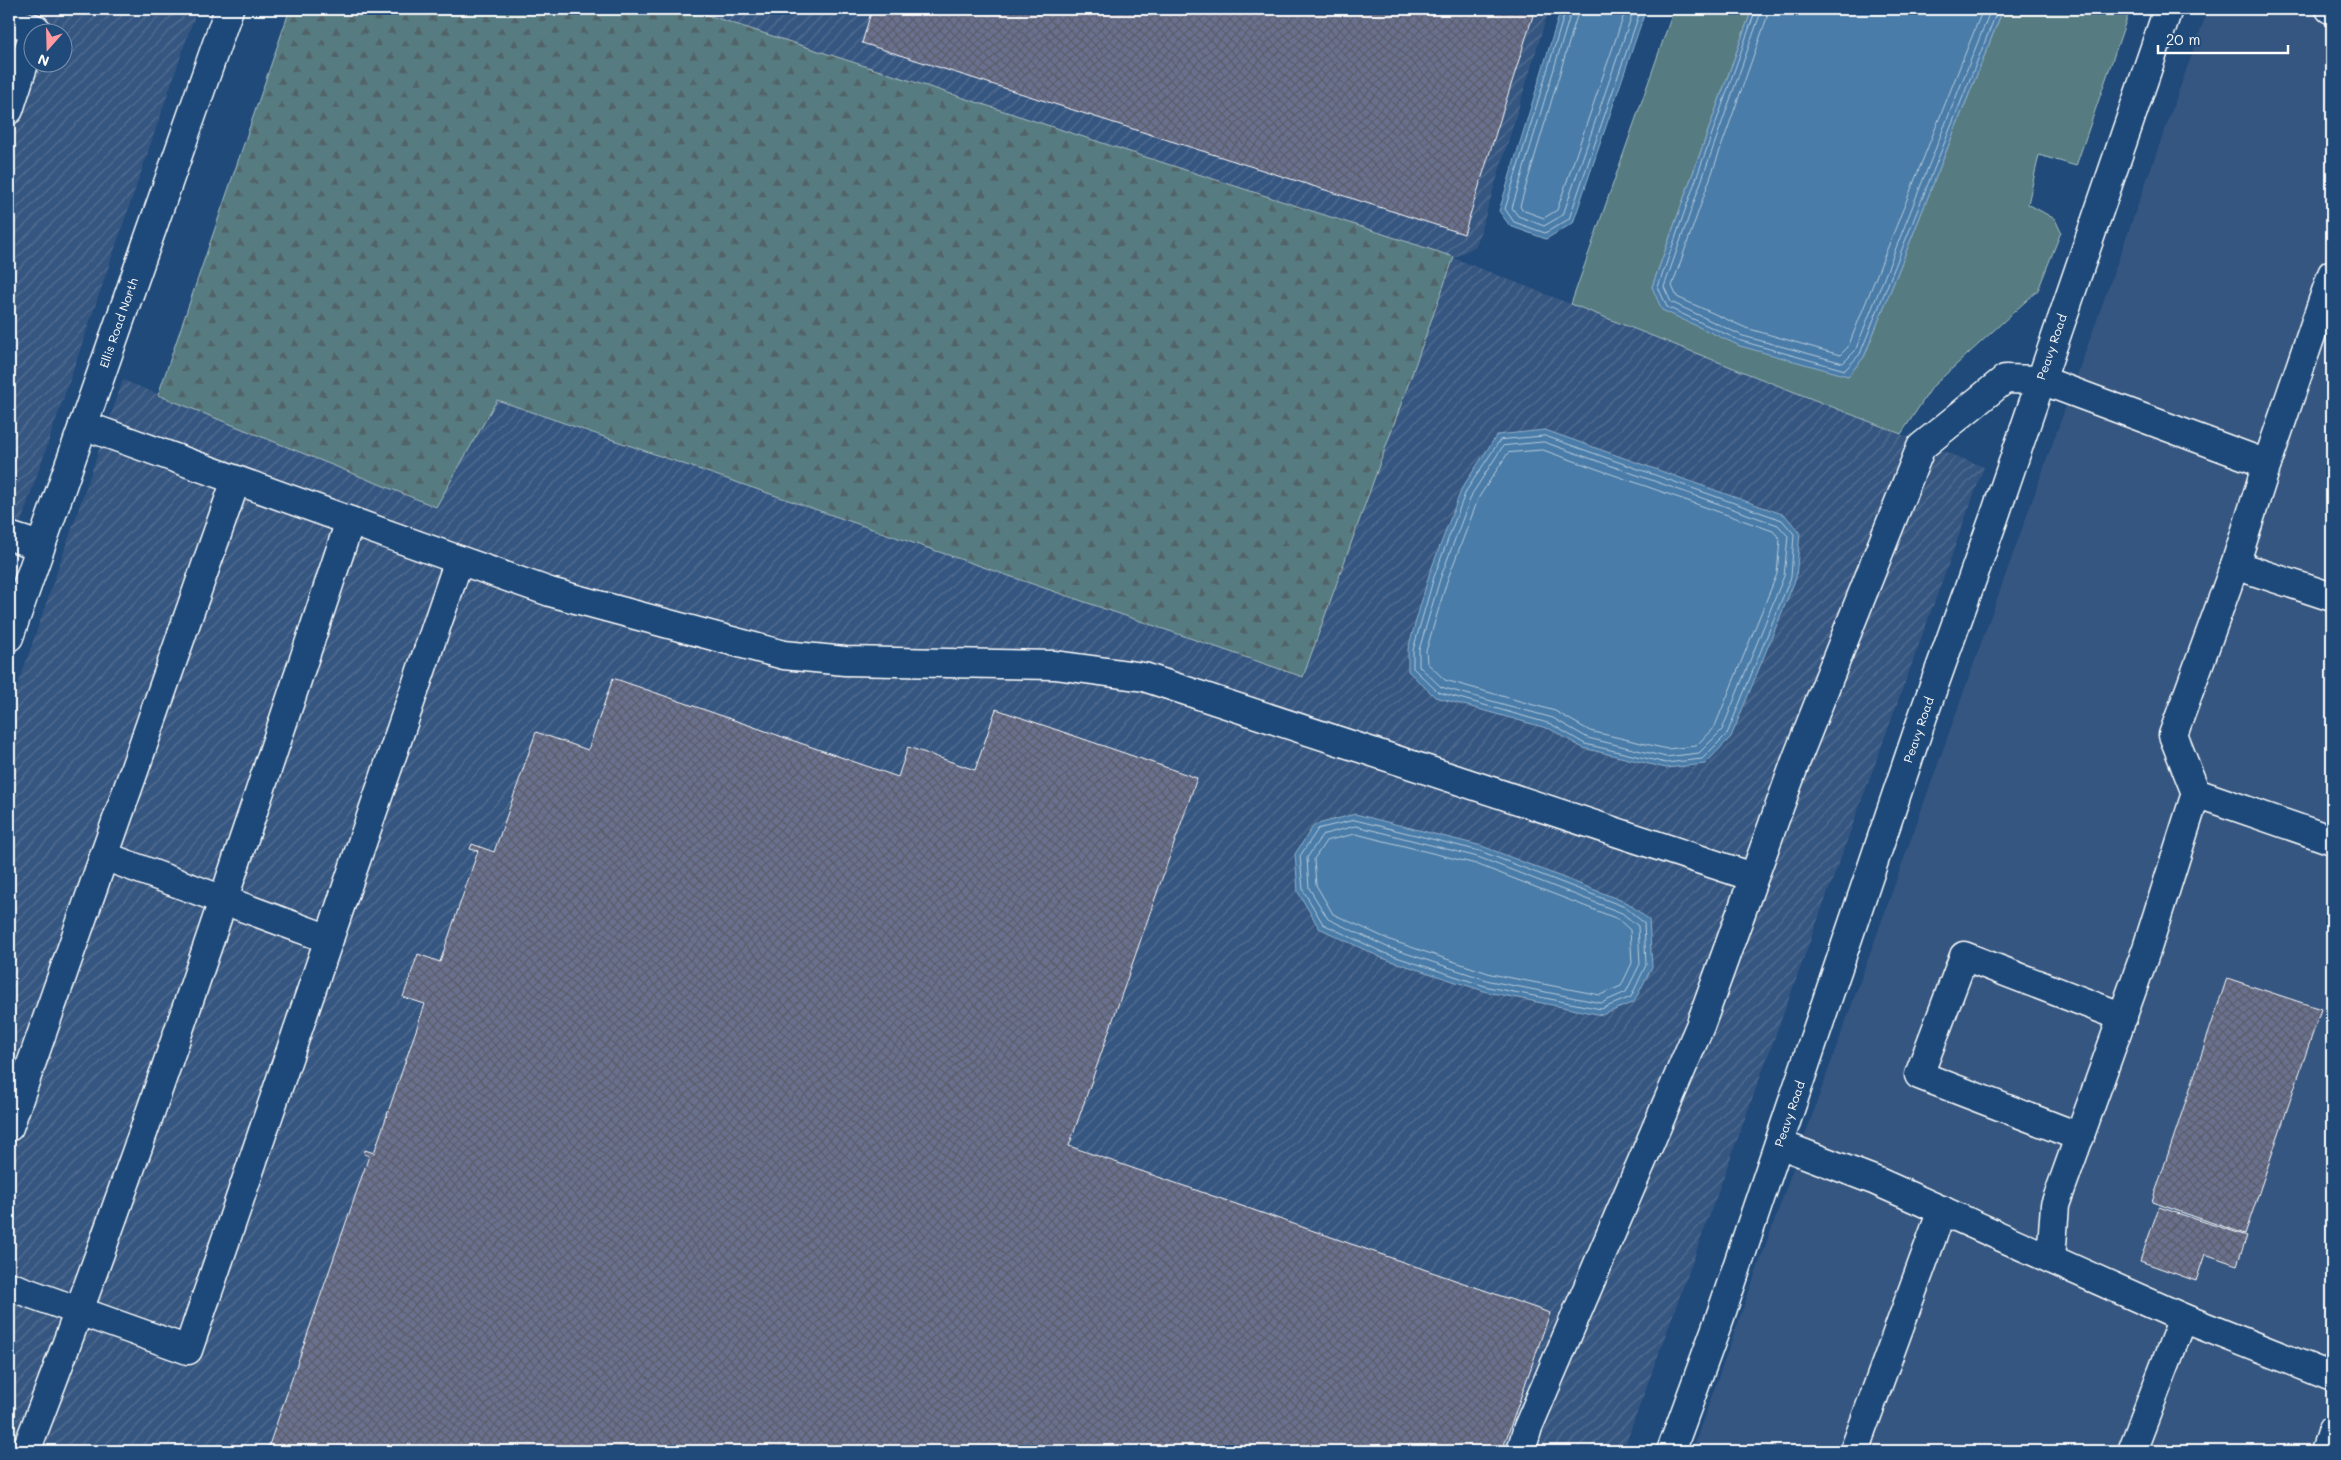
<svg xmlns="http://www.w3.org/2000/svg" width="2341" height="1460" font-family="Mali,sans-serif">
<defs>
<pattern id="industrial-furrows" width="10" height="10" patternUnits="userSpaceOnUse" patternTransform="scale(1.25)"><rect width="10" height="10" fill="#365680"/><path d="M-1 1l2-2M0 10L10 0M9 11l2-2" fill="none" stroke="#546f93"/></pattern>
<pattern id="forest-firs" width="22" height="20" patternUnits="userSpaceOnUse" patternTransform="scale(1.25)"><rect width="22" height="20" fill="#567c82"/><path d="M5 1l3.5 6h-7zM16 11l3.5 6h-7z" fill="#516467"/></pattern>
<pattern id="building-cross-hatch" width="8" height="8" patternUnits="userSpaceOnUse" patternTransform="scale(1.25)"><rect width="8" height="8" fill="#6a718f"/><path d="M0 0l8 8M0 8l8-8" fill="none" stroke="#5a5d6a"/></pattern>
</defs>
<rect width="100%" height="100%" fill="#1f4a7a"/>
<filter id="ink" filterUnits="userSpaceOnUse"><feTurbulence type="fractalNoise" baseFrequency=".02" numOctaves="2"/><feDisplacementMap in="SourceGraphic" scale="10" xChannelSelector="R" yChannelSelector="G"/><feConvolveMatrix kernelMatrix="1 2 1 2 8 2 1 2 1" color-interpolation-filters="sRGB"/></filter>
<g filter="url(#ink)">
<!-- built -->
<path fill="#365680" d="M2208 9H2332V1451H1692Z"/>
<!-- industrial -->
<g fill="url(#industrial-furrows)" fill-rule="evenodd">
<path d="M9 9H197L9 557ZM32 32H62V62H32Z"/>
<path d="M689 9H1549L1476 246 1454 258 1984 467 1623 1451H9V711L123 380 436 507 497 400 1303 677 1453 257Z"/>
</g>
<!-- green -->
<path fill="#567c82" stroke="#aabec0" d="M1674 9H1752L1652 287 1848 376 1864 357 2003 9H2130L2076 166 2039 155 2028 204 2055 219 2061 232 2038 290 1933 386 1901 434 1571 304Z"/>
<!-- forest -->
<path fill="url(#forest-firs)" stroke="#aabec0" d="M290 9H689L1454 257 1303 677 497 400 436 507 158 395Z"/>
<!-- water -->
<g fill="#4a7ca8" stroke="#92b0cb">
<path d="M1561 9H1646L1573 223 1546 239 1510 226 1499 211Z"/>
<path d="M1752 9H2003L1864 357 1848 376 1740 346 1662 310 1652 287Z"/>
<path d="M1545 430 1785 515 1800 533 1796 578 1731 737 1705 764 1666 768 1583 748 1550 729 1435 697 1408 671V649L1429 575 1462 488 1497 435Z"/>
<path d="M1355 814 1482 846 1628 903 1649 920 1652 967 1634 1002 1602 1015 1487 992 1382 958 1319 928 1298 892 1295 854 1314 825Z"/>
</g>
<g fill="none" stroke-linecap="round" stroke-linejoin="round">
<!-- shore -->
<g stroke="#b7cbdc" stroke-width="1">
<path d="M1566 9 1505 209 1514 222 1545 233 1569 219 1641 9"/>
<path d="M1572 9 1512 208 1518 216 1544 226 1563 215 1634 9"/>
<path d="M1579 9 1520 206 1522 210 1544 218 1557 210 1626 9"/>
<path d="M1756 9 1658 287 1667 307 1741 341 1845 370 1860 354 1998 9"/>
<path d="M1762 9 1664 287 1671 302 1743 336 1843 363 1855 351 1991 9"/>
<path d="M1770 9 1672 286 1677 297 1746 328 1840 355 1848 347 1983 9"/>
<path d="M1545 436 1782 520 1794 534 1791 577 1727 734 1702 759 1666 763 1585 744 1551 724 1438 692 1413 668V650L1434 577 1466 491 1500 440Z"/>
<path d="M1544 442 1778 525 1788 536 1784 576 1722 730 1699 753 1666 757 1588 738 1553 718 1441 687 1419 666V650L1440 579 1472 494 1503 446Z"/>
<path d="M1543 450 1773 531 1780 539 1777 574 1715 726 1696 746 1667 749 1590 731 1555 711 1445 680 1427 663 1426 651 1447 581 1479 497 1508 453Z"/>
<path d="M1355 820 1480 851 1625 907 1644 923 1646 965 1631 997 1601 1009 1488 987 1384 953 1323 924 1303 890 1300 856 1318 829Z"/>
<path d="M1356 826 1478 857 1622 913 1638 926 1640 964 1626 992 1601 1003 1490 981 1387 947 1328 919 1309 888 1307 858 1322 835Z"/>
<path d="M1356 834 1476 864 1618 919 1630 930 1632 963 1621 986 1600 995 1491 974 1390 940 1333 914 1316 885 1314 859 1326 841Z"/>
</g>
</g>
<!-- building -->
<g fill="url(#building-cross-hatch)" stroke="#fff">
<path d="M872 9H1535L1464 234 862 43Z"/>
<path d="M613 678 898 777 908 747 975 770 996 709 1197 778 1069 1146 1550 1313 1502 1451H267L369 1156 364 1154 365 1150 374 1153 425 1004 403 997 418 954 440 962 478 851 470 849 472 844 494 852 536 732 588 750Z"/>
<path d="M2227 978 2321 1009 2245 1234 2152 1202Z"/>
<path d="M2159 1207 2247 1236 2237 1265 2205 1254 2196 1281 2140 1261Z"/>
</g>
<g fill="none" stroke-linecap="round" stroke-linejoin="round">
<defs>
<g id="minor">
<path d="M2330 9 2332 10"/>
<path d="M9 20 36 29"/>
<path d="M9 110 32 39"/>
<path d="M2267 464 2235 565 2332 597"/>
<path d="M9 536 40 546"/>
<path d="M459 560 550 592 784 655 845 661 1055 665 1144 677 1753 877"/>
<path d="M9 637 229 9"/>
<path d="M2196 793 2332 840"/>
<path d="M104 856 329 939"/>
<path d="M9 1127 236 480"/>
<path d="M2080 1137 1919 1075 1964 956 2123 1017"/>
<path d="M1779 1144 1876 1181 2183 1318 2332 1377"/>
<path d="M2051 1259 2055 1205 2147 948 2196 793 2173 735 2235 565"/>
<path d="M9 1286 188 1350 459 560 83 425"/>
<path d="M26 1451C144 1145 246 833 350 521"/>
<path d="M1521 1451 1528 1427 1700 1026 1797 758 1921 447 2005 379 2041 380 2267 464 2332 274"/>
<path d="M1671 1451 1719 1320 1923 716 1994 518 2168 9"/>
<path d="M1854 1451 1942 1210"/>
<path d="M2132 1451 2183 1318"/>
<path d="M2325 1451 2332 1430"/>
</g>
</defs>
<!-- minor casing -->
<use href="#minor" stroke="#fff" stroke-width="31"/>
<!-- minor -->
<use href="#minor" stroke="#1f4a7a" stroke-width="28"/>
</g>
</g>
<g text-anchor="middle" stroke-width="4.5" stroke-linejoin="round" paint-order="stroke">
<!-- street labels -->
<g font-size="12" fill="#fff" stroke="#1f4a7a">
<text transform="translate(119 323) rotate(-71)" y="4">Ellis Road North</text>
<text transform="translate(2052 347) rotate(-71)" y="4">Peavy Road</text>
<text transform="translate(1919 730) rotate(-71)" y="4">Peavy Road</text>
<text transform="translate(1790 1114) rotate(-71)" y="4">Peavy Road</text>
</g>
</g>
<!-- margin -->
<rect width="2341" height="1460" fill="none" stroke="#1f4a7a" stroke-width="30"/>
<rect x="15" y="15" width="2311" height="1430" fill="none" stroke="#fff" stroke-width="2" filter="url(#ink)"/>
<!-- north arrow -->
<g transform="translate(48 48) rotate(200)"><circle r="24" fill="#1f4a7a" stroke="#7992af"/>
<path d="M0-4L9 19L0 12L-9 19Z" fill="#ff9aa2"/>
<text y="-8" font-size="14" font-weight="bold" text-anchor="middle" fill="#ffffff">N</text>
</g>
<!-- scale -->
<path d="M2158 45v8h130v-8" fill="none" stroke="#ffffff" stroke-width="2.5"/>
<text x="2166" y="45" font-size="15" fill="#ffffff" stroke="#1f4a7a" stroke-width="4" paint-order="stroke">20 m</text>
</svg>
